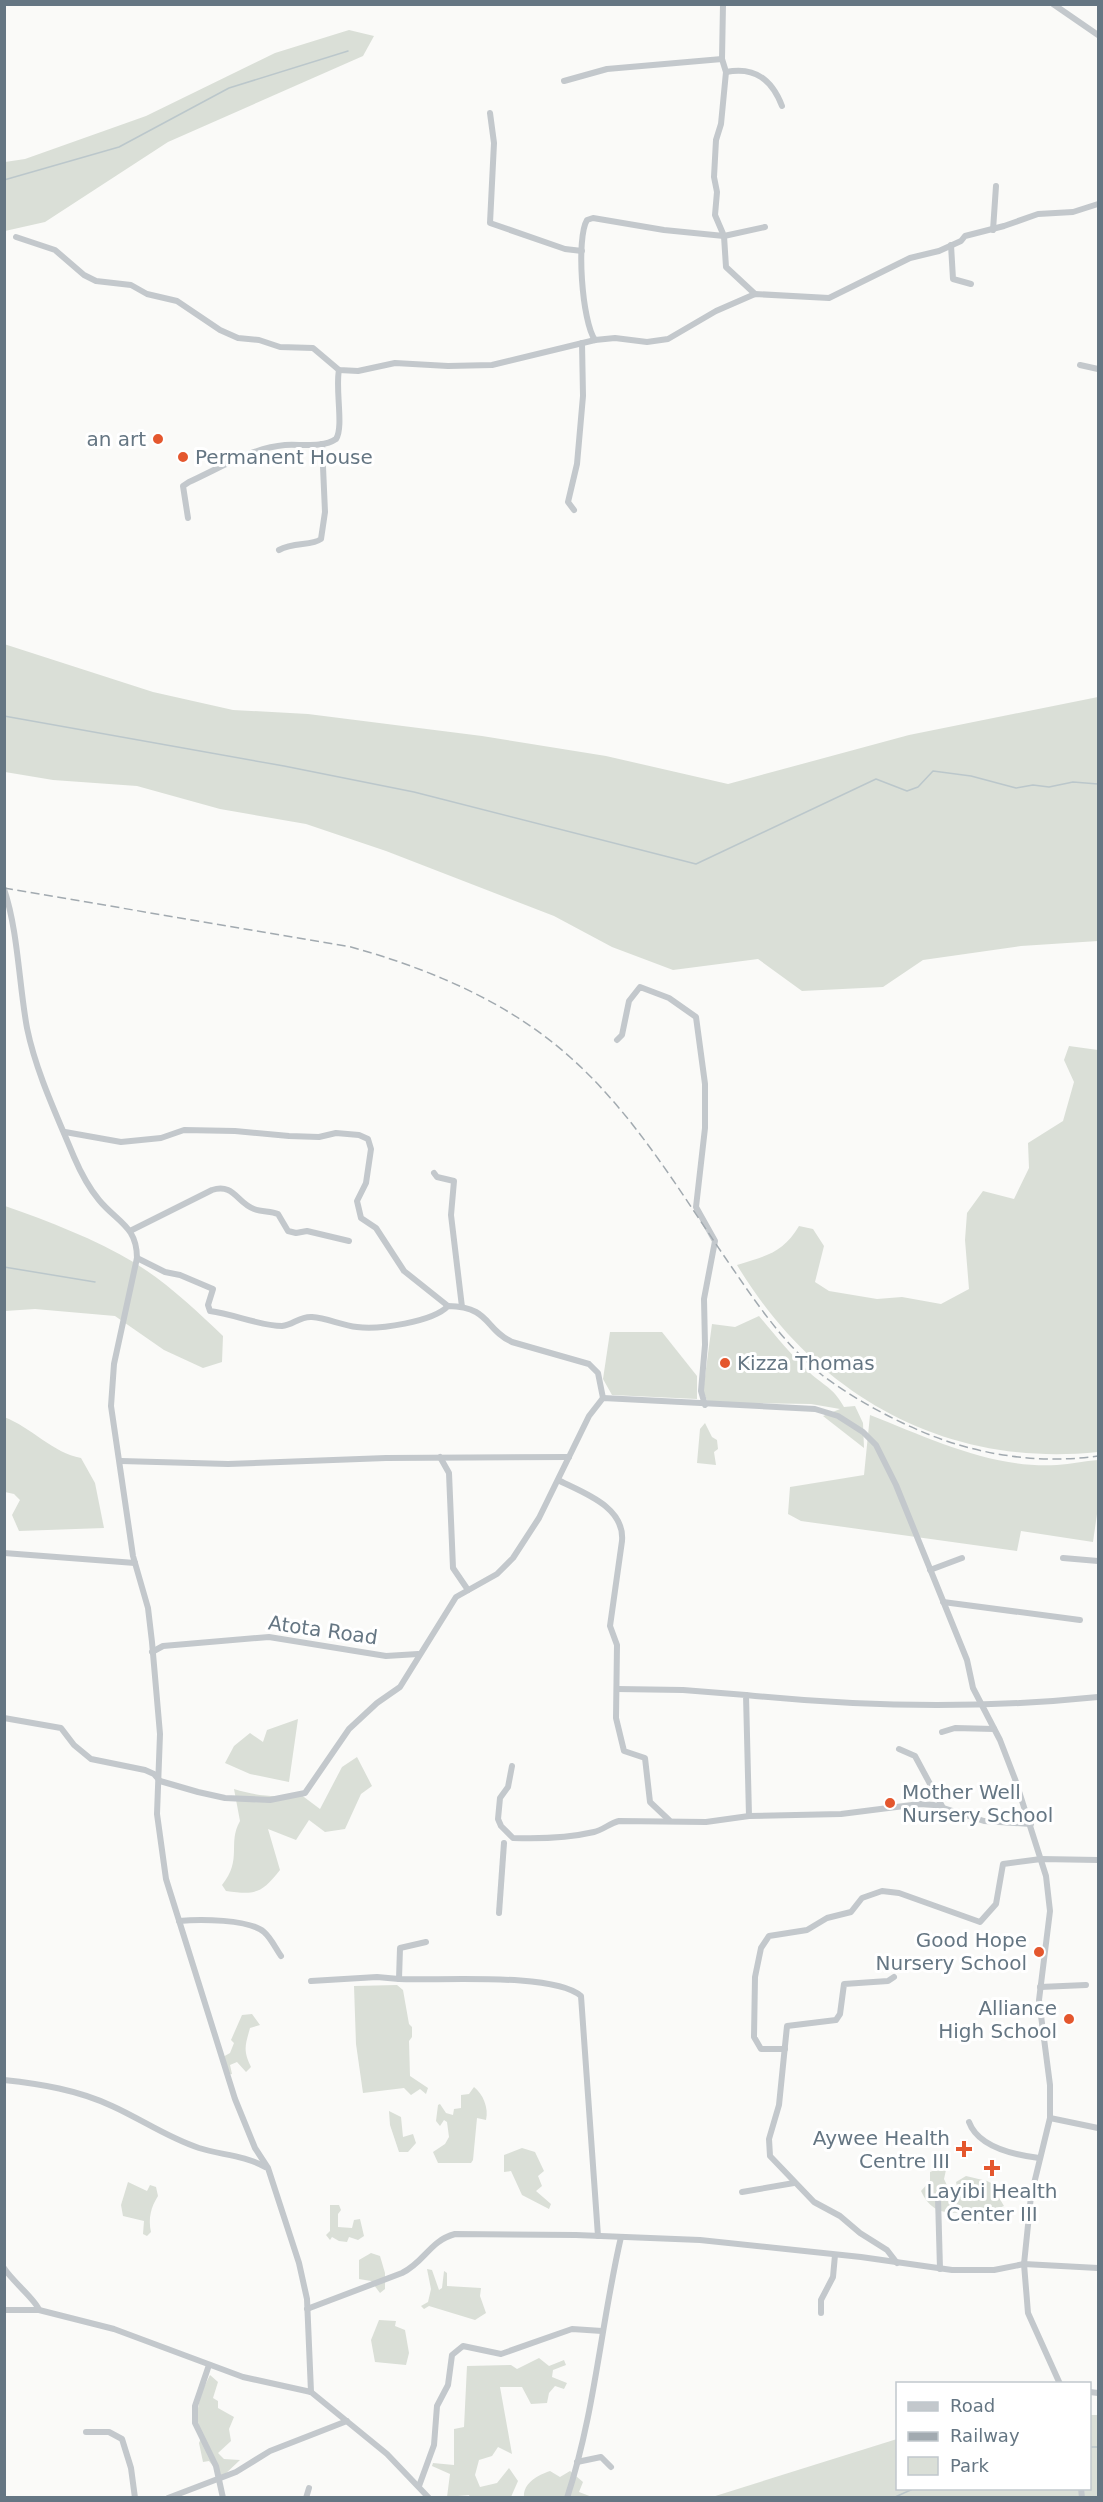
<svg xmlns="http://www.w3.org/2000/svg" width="1103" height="2502" font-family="'DejaVu Sans',sans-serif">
<rect width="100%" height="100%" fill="#fafaf8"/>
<!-- green -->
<g fill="#dadfd7">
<path d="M349 30 374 36 363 56 168 142 45 222 5 231V162L25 159 146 116 275 53Z"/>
<path d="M4 644 153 692 233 710 308 714 482 736 606 756 728 784 909 735 1098 697V941L1021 946 923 960 883 987 802 991 758 959 673 970 612 947 554 916 386 851 306 824 220 809 137 786 53 780 5 772Z"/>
<path d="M1069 1046 1098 1050V1452C945 1468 816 1396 737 1265 766 1256 783 1253 799 1226L813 1229 824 1246 815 1282 829 1291 877 1299 902 1297 941 1304 969 1289 965 1240 967 1213 983 1191 1014 1199 1029 1168 1028 1143 1063 1121 1074 1082 1064 1060Z"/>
<path d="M5 1206C48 1221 95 1239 135 1263 167 1283 196 1310 223 1336L222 1362 203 1368 164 1350 115 1316 35 1309 5 1311Z"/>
<path d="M759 1316C775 1335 790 1354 809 1372 825 1387 832 1386 844 1407L855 1406 863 1423 864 1448 823 1416 840 1409 811 1404 735 1403 709 1405 703 1391 712 1324 735 1327Z"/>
<path d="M610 1332H662L697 1376V1399L612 1395 603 1379Z"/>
<path d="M870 1415C929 1438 992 1469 1057 1465 1071 1464 1085 1461 1098 1460V1507L1093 1542 1021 1531 1017 1551 801 1521 788 1514 790 1487 864 1475Z"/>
<path d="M4 1417C31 1427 53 1453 81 1458L95 1483 104 1528 19 1531 12 1515 20 1500 14 1494 5 1492Z"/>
<path d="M705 1423 712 1437 717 1440 718 1449 714 1452 716 1465 697 1463 700 1429Z"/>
<path d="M298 1719 289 1782 250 1774 225 1763 234 1746 250 1733 263 1742 267 1730Z"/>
<path d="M357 1757 372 1786 361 1794 345 1829 325 1832 309 1820 296 1840 268 1829 280 1870C261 1894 255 1895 226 1891L222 1885C243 1859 227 1844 240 1821L234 1789C257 1796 276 1798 300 1794L320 1809 342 1767Z"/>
<path d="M397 1985 403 1990 409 2024 412 2027V2037L409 2041 410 2076 428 2088 426 2094 420 2089 411 2095 404 2088 363 2093 356 2044 354 1986Z"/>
<path d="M252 2014 260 2025 250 2028C245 2046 243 2050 251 2067L246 2072 237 2062 230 2065 232 2074 227 2075 221 2058 230 2053 234 2043 231 2040 242 2015Z"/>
<path d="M474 2087C483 2094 489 2108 486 2120L477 2118 473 2160 471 2163H438L433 2152 445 2144 449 2137 447 2122 444 2120 440 2126 436 2121 438 2105 440 2104 446 2113 453 2115 454 2109 461 2108V2095L469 2094Z"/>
<path d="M389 2111 401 2117 403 2137 413 2134 416 2143 408 2152H399L390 2125Z"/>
<path d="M522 2148 535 2152 544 2171 538 2176 542 2186 536 2191 551 2204 549 2209 522 2195 511 2171 504 2172V2155Z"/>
<path d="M947 2151 950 2152 944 2179 951 2194 958 2191 956 2182 966 2176 987 2181 999 2187 998 2196 1004 2206 985 2214 979 2224 967 2212C946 2214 931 2213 921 2191L930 2181V2172L935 2170Z"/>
<path d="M128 2182 147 2191 150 2185 156 2187 158 2196C151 2207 148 2218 151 2232L147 2236 143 2234 144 2221 123 2216 121 2205Z"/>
<path d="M330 2205H339L341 2210 338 2214V2227L352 2228 354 2220 360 2219 364 2236 358 2240 349 2237 347 2242 339 2241 332 2237 330 2240 326 2235 330 2231Z"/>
<path d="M371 2253 380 2256 385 2273V2289L380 2293 371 2281 359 2279V2260Z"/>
<path d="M427 2269 432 2270 439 2290 442 2288 444 2271 447 2273V2286L481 2288 480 2296 486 2313 475 2320 429 2306 424 2309 421 2306 428 2302 431 2289Z"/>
<path d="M379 2320 396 2321 395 2326 405 2330 409 2353 406 2365 375 2362 371 2340Z"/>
<path d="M539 2358 549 2366 564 2360 566 2365 553 2370 552 2377 567 2383 564 2389 555 2386 549 2393 547 2403 531 2404 522 2387H500L512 2454 498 2447 492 2456 479 2460 475 2475 480 2487 497 2483 509 2468 518 2481 511 2497H470L469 2495 447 2497 450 2474 432 2466 433 2463 454 2465V2429L464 2427 467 2366 511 2365 517 2369Z"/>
<path d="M210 2375 218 2382 213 2398 218 2401V2408L234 2417 229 2429 231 2441 218 2453 224 2459 240 2460 222 2477 209 2461 203 2462 199 2443 202 2436C193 2414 199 2396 210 2375Z"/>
<path d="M1090 2415H1098V2497L709 2498 897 2439 898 2488H1090Z"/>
<path d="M550 2471 560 2477 570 2471 583 2482 579 2492 592 2497H524C523 2483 538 2475 550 2471Z"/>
</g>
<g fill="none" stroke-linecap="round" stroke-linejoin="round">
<!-- stream -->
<g stroke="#bbc7cb" stroke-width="1.5">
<path d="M4 180 119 147 229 88 348 51"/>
<path d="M4 716 284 766 414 792 696 864 876 779 907 791 918 787 933 771 971 776 1016 788 1033 785 1049 787 1073 782 1098 784"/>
<path d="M4 1267 95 1282"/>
<path d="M1090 2447H1098"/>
<path d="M893 2498 915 2488"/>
</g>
<!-- minor -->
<g stroke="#c3c8cc" stroke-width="6">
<path d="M723 4 722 59 726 72C755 66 772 80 782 106"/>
<path d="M1053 4 1098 35"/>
<path d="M726 72 721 124 716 140 714 177 717 192 715 215 724 236 765 227"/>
<path d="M564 81 607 69 722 59"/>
<path d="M490 113 494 143 490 223 565 249 582 251"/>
<path d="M993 230 996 186"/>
<path d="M16 237 55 250 84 275 96 281 131 285 147 294 177 301 220 330 238 338 259 340 280 347 313 348 339 370 358 371 395 363 448 366 492 365 595 340 615 338 647 342 668 339 716 311 755 294 829 298 910 258 939 251 961 241 965 236 1004 226 1038 214 1073 212 1098 204"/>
<path d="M951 245 953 279 971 284"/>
<path d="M595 340C582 322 576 238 587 220L593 218 664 230 724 236 726 267 755 294"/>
<path d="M1080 365 1098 369"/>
<path d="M574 510 568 502 577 464 583 396 582 343"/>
<path d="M188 518 183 486 189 482C220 468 251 448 285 445 301 444 323 448 336 439 344 427 335 389 339 370"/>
<path d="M279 550C294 542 312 546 321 539L325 512 322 444"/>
<path d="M4 889C18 930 19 985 27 1028 36 1072 57 1116 74 1157 80 1171 89 1188 99 1200 117 1222 137 1226 137 1258L114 1364 111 1406 133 1556 148 1608 152 1642 160 1734 157 1814 166 1879 235 2099 255 2148 268 2168 299 2263 307 2299 311 2392"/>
<path d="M617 1040 622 1035 629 1001 640 987 669 998 696 1017 705 1084V1128L696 1207 715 1241 704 1299 705 1345 701 1391 705 1405"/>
<path d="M65 1132 121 1142 161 1138 184 1130 235 1131 289 1136 319 1137 336 1133 359 1135 368 1139 371 1149 366 1183 357 1201 361 1218 376 1228 404 1271 448 1306"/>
<path d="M434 1173 437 1177 454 1181 451 1215 462 1307"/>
<path d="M130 1231 212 1190C234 1183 237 1203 254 1209 262 1212 271 1211 278 1214L288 1231 296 1233 307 1231 349 1241"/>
<path d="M137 1258 165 1272 180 1275 213 1289 208 1305 210 1311C234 1314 260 1326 282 1326 293 1325 300 1316 312 1317 327 1318 341 1325 357 1327 378 1330 433 1322 448 1306 491 1307 484 1329 512 1342L589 1364 598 1373 603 1398"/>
<path d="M440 1457 449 1473 453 1568 468 1590"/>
<path d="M121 1461 228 1464 386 1458 569 1457"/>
<path d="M560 1481C584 1493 625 1507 622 1541L610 1626 617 1645 616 1718 624 1751 645 1758 650 1802 669 1820"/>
<path d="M4 1553 135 1563"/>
<path d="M1063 1558 1098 1561"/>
<path d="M930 1570 962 1558"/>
<path d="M943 1602 1080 1620"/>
<path d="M152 1652 163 1646 269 1637 386 1656 418 1654"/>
<path d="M617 1689 683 1690 746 1695 749 1816"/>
<path d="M746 1695C863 1707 982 1709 1098 1697"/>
<path d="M4 1718 61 1728 74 1745 91 1759 145 1770 154 1774 160 1781 198 1792 225 1798 270 1800 305 1793 349 1729 377 1703 400 1687 456 1597 497 1574 513 1558 539 1518 589 1416 603 1398 815 1409 838 1416 863 1432 876 1445 896 1485 967 1660 973 1688 1000 1740 1015 1779 1046 1876 1050 1911 1039 2000 1050 2085V2118L1031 2196 1024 2264 1028 2313 1060 2384"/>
<path d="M942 1732 955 1728 994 1729"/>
<path d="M899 1749 915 1756 943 1808"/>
<path d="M512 1766 508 1787 500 1798 498 1819 501 1826 513 1838C540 1839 568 1838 594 1832 603 1830 610 1823 619 1821L706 1822 749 1816 841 1814 920 1804 934 1805 984 1821 1031 1824"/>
<path d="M499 1913 504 1843"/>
<path d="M179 1921C199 1919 249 1919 264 1932 271 1938 276 1949 281 1956"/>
<path d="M426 1942 400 1948 399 1979C438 1981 553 1972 581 1996L598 2236"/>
<path d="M894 1977 888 1981 844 1984 840 2014 836 2020 787 2026 779 2105 769 2139 770 2156 814 2202 840 2216 860 2233 887 2250 897 2263"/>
<path d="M311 1981 377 1977 399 1979"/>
<path d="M1040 1987 1086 1985"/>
<path d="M785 2049H761L754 2037 755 1977 761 1948 769 1936 807 1930 827 1918 851 1912 862 1898 882 1891 899 1893 980 1922 996 1904 1003 1864 1041 1859 1098 1860"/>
<path d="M4 2080C41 2084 78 2090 112 2106 141 2119 168 2138 199 2148 221 2155 244 2155 265 2167"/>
<path d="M1050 2118 1098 2128"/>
<path d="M969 2122C978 2147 1015 2155 1039 2158"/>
<path d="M742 2192 794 2183"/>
<path d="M938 2198 940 2269"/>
<path d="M4 2268C12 2281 37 2301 39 2310"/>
<path d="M307 2309 402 2273C425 2262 429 2241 455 2234L576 2235 700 2240 861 2257 952 2270H994L1024 2264 1098 2268"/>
<path d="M4 2310H39L114 2329 243 2377 311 2392 387 2454 429 2498"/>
<path d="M821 2313V2300L833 2277 835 2255"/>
<path d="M209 2365 195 2406V2423L216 2466 223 2498"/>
<path d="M1090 2392 1098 2393"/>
<path d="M86 2432H109L122 2439 131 2468 135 2498"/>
<path d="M577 2462 601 2457 611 2467"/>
<path d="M419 2486 434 2445 437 2406 448 2385 452 2355 463 2346 501 2354 572 2329 602 2331"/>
<path d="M1081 2488 1082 2498"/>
<path d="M168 2498 236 2472 270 2451 347 2421"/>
<path d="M306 2498 309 2488"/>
<path d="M567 2498C595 2413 601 2323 621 2237"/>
</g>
<!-- rail -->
<path stroke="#a2aab0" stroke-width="1.5" stroke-dasharray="9 4.5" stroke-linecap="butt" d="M4 888 351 947C430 969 509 1002 571 1058 637 1117 683 1197 733 1269 759 1307 786 1346 822 1375 854 1399 893 1420 930 1435 984 1456 1042 1464 1098 1456"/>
</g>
<!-- markers -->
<g fill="#e4572e" stroke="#fff" stroke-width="2">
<circle cx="158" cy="439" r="6"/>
<circle cx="183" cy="457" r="6"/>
<circle cx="725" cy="1363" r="6"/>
<circle cx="890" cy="1803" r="6"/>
<circle cx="1039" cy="1952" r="6"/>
<circle cx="1069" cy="2019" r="6"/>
<path d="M961 2140h6v6h6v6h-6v6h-6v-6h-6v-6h6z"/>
<path d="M989 2159h6v6h6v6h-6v6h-6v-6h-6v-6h6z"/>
</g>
<g text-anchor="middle" stroke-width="6" stroke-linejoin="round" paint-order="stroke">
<!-- poi labels -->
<g font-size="20" fill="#657683" stroke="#fff" text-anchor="end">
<text x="146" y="446">an art</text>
<text x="195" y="464" text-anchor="start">Permanent House</text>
<text x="737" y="1370" text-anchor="start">Kizza Thomas</text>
<text x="902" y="1799" text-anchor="start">Mother Well<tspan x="902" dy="23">Nursery School</tspan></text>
<text x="1027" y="1947">Good Hope<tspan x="1027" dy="23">Nursery School</tspan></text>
<text x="1057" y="2015">Alliance<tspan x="1057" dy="23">High School</tspan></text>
<text x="950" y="2145">Aywee Health<tspan x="950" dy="23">Centre III</tspan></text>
<text x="992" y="2198" text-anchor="middle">Layibi Health<tspan x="992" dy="23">Center III</tspan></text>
</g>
<!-- street labels -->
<g font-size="20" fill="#657683" stroke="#fff">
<text transform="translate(323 1630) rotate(8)" y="7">Atota Road</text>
</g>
</g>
<!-- border -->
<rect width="1103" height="2502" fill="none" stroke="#657683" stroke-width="12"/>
<!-- legend -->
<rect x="896" y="2382" width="195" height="108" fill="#ffffff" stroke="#c1c8cd" stroke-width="1.5"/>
<rect x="908" y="2402" width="30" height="9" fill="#c3c8cc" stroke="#c1c8cd" stroke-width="1.5"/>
<text x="950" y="2412" font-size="18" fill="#657683">Road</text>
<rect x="908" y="2432" width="30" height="9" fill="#a2aab0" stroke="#c1c8cd" stroke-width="1.5"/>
<text x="950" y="2442" font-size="18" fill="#657683">Railway</text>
<rect x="908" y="2457" width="30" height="18" fill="#dadfd7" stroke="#c1c8cd" stroke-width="1.5"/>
<text x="950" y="2472" font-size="18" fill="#657683">Park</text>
</svg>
